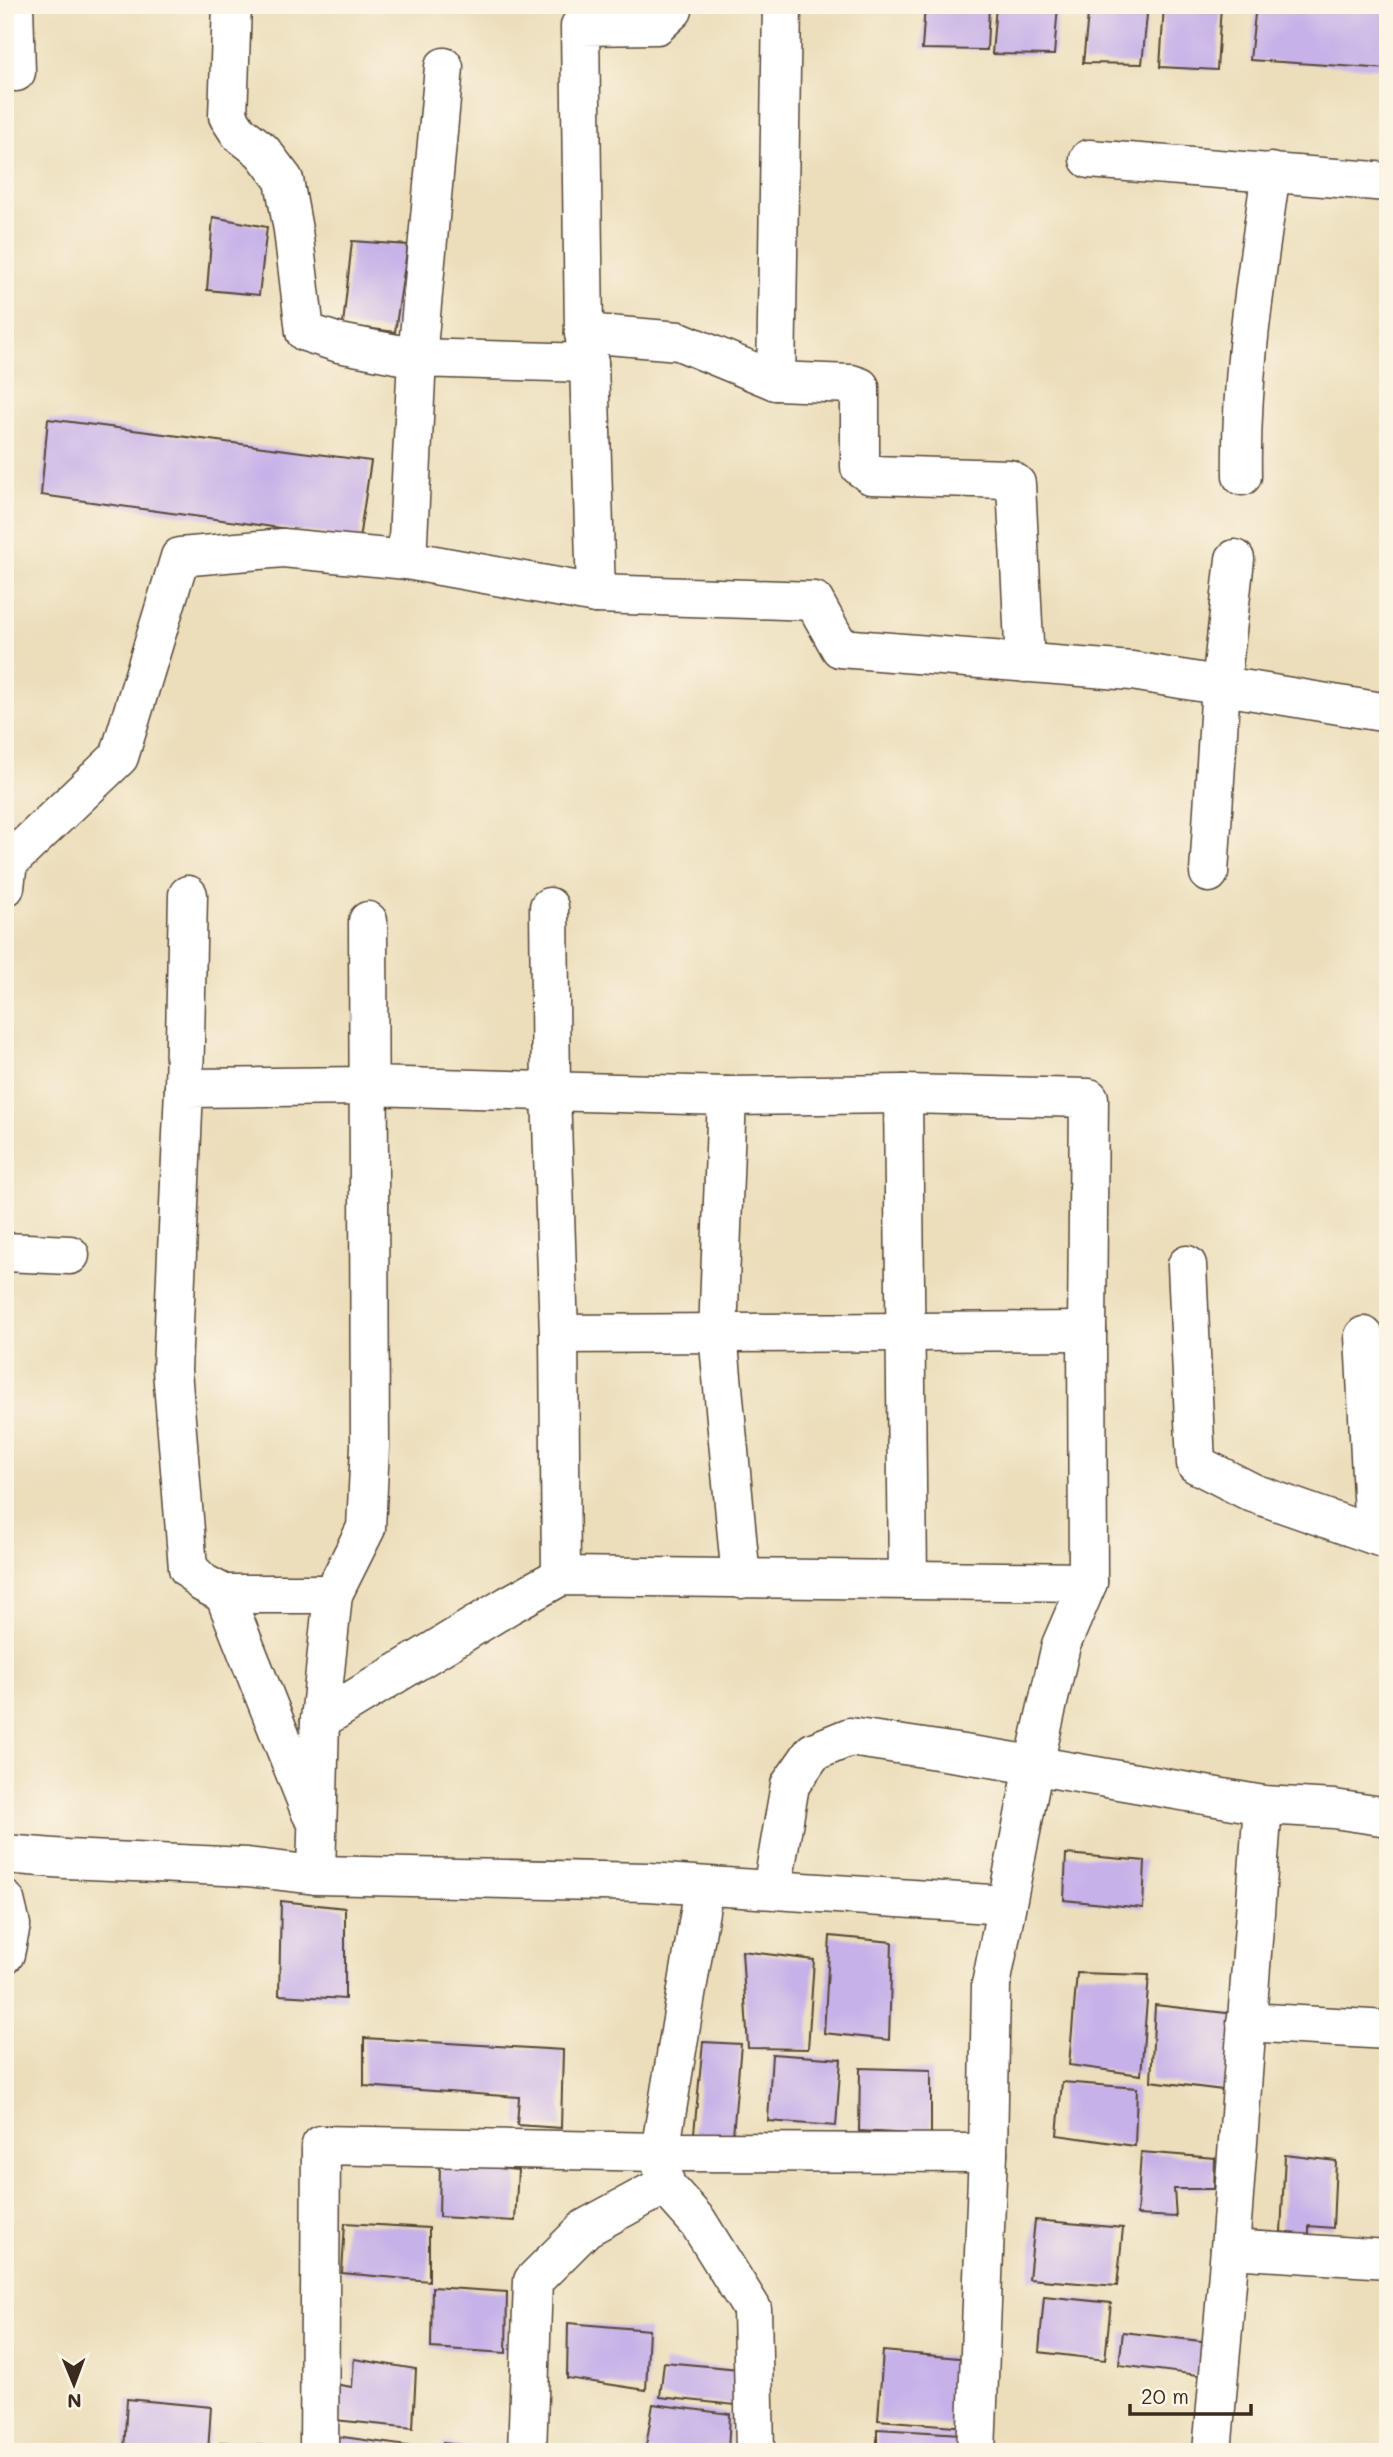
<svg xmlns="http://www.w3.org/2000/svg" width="1393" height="2457" font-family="Mali,sans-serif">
<rect width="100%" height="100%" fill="#fcf5e5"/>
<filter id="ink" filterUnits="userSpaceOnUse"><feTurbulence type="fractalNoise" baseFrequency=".0143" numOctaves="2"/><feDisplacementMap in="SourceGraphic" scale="14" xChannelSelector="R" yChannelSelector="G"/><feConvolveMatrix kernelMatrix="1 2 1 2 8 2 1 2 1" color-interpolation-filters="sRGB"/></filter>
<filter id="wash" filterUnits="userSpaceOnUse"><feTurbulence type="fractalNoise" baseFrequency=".00686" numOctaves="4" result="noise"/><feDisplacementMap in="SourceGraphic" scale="28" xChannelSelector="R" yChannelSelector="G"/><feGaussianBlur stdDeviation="1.57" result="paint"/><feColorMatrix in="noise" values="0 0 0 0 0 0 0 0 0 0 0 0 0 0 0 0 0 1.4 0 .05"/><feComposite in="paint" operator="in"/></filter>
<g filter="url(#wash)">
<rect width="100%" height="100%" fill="#ecdebb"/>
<g id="blocks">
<!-- building -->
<g fill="#c6b1e8">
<path d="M925 5H989L987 50 922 49Z"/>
<path d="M996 5H1058L1054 55 992 54Z"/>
<path d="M1089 5H1148L1142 64 1083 63Z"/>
<path d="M1164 5H1221L1217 70 1160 67Z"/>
<path d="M1256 5H1388V69L1250 60Z"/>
<path d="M213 217 267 227 259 295 207 290Z"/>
<path d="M352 241 408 245 395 332 343 325Z"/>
<path d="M48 419 371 461 359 539 41 495Z"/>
<path d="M1066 1854 1145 1861 1143 1908 1064 1900Z"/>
<path d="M281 1901 345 1908V1999L279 1995Z"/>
<path d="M830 1936 892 1942 889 2040 824 2033Z"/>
<path d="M742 1951 814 1960 808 2049 748 2048Z"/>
<path d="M1077 1973 1149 1975 1141 2075 1069 2065Z"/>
<path d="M1155 2005 1235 2014 1231 2091 1151 2081Z"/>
<path d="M364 2038 563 2050 561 2128 517 2125 519 2097 364 2086Z"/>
<path d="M703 2042 741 2044 733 2135 694 2133Z"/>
<path d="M772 2054 841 2059 836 2126 768 2121Z"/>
<path d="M860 2068 931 2070V2135L859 2131Z"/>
<path d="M1062 2082 1137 2088 1135 2146 1057 2135Z"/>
<path d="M1141 2152 1215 2158 1214 2189H1174L1176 2217 1137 2215Z"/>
<path d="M1285 2155 1336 2161 1333 2228 1309 2226V2236L1281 2232Z"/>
<path d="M440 2162 518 2170 515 2221 439 2217Z"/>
<path d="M1035 2220 1123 2228 1117 2286 1029 2279Z"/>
<path d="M345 2223 429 2228V2281L342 2273Z"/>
<path d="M432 2287 507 2292 506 2353 431 2348Z"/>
<path d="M1044 2296 1111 2303 1105 2360 1039 2352Z"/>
<path d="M568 2323 649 2330 646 2390 567 2378Z"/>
<path d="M1123 2332 1209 2342 1205 2376 1119 2365Z"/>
<path d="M883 2351 969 2359 967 2427 878 2420Z"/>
<path d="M354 2359 416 2369 413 2428 335 2420 334 2384 352 2387Z"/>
<path d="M664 2362 739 2369 735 2405 660 2397Z"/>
<path d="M127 2399 211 2407 208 2452H124Z"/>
<path d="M653 2404 730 2414 728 2452H645Z"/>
<path d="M877 2429 961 2434 959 2452H877Z"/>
<path d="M336 2436 429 2449V2452H335Z"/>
<path d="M220 2442 275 2447V2452H220Z"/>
<path d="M443 2443 503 2450V2452H443Z"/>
<path d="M1028 2447 1069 2450V2452H1028Z"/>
</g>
</g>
</g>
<g filter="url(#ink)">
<use href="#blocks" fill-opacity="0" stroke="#564536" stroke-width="2"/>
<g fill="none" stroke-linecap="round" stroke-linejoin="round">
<defs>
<g id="minor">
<path d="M14 5 16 72"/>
<path d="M232 5 228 116 239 133 262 151 284 180 293 230 305 332 339 343 417 358 444 67"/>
<path d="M674 5 673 10 657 25 580 26 584 333 679 341 776 381 851 384 860 387V467L871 475 1009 479 1016 484 1025 663"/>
<path d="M1089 159 1388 182"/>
<path d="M584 333 589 363 417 358 407 560 596 594 814 601 840 648 1132 671 1388 713"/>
<path d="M589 363 596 594"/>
<path d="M776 381 782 5"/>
<path d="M1242 476C1240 374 1257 272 1271 172"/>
<path d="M1209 873 1221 685 1235 559"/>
<path d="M5 887 8 863 119 757 180 557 283 548 407 560"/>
<path d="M549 907 551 1092 559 1334 561 1576"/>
<path d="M368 921 370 1447 366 1528 333 1594H224L203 1583 188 1568 172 1370 184 1088 370 1086 727 1096 718 1334 741 1579"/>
<path d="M184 1088 188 895"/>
<path d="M903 1094 908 1580"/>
<path d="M727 1096 903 1094 1089 1098 1087 1331 1088 1582 1061 1645 1034 1765 991 1985 988 2153 976 2452"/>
<path d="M5 1252 70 1255"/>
<path d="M1187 1265 1196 1464 1253 1493 1388 1540"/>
<path d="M559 1334 1087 1331"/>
<path d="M1364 1336 1374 1535"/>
<path d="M224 1594 311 1813"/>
<path d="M320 1720 509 1605 561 1576 1088 1582"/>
<path d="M5 1854 66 1859 247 1867 316 1875 648 1882 1006 1905"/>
<path d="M316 1875 320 1720 333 1594"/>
<path d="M704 1887 660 2152 665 2185 698 2222 752 2309 755 2452"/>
<path d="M772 1889 790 1785 813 1752 850 1737 997 1759 1263 1805 1334 1809 1388 1817"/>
<path d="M5 1900 11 1925 5 1954"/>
<path d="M1246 2022 1388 2030"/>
<path d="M1230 2249 1388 2259"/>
<path d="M319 2452 321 2145 660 2152 988 2153"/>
<path d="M527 2452 533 2281 586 2228 665 2185"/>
<path d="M1212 2452 1230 2249 1263 1805"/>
</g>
</defs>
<!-- minor casing -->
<use href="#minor" stroke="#564536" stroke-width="41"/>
<!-- minor -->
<use href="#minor" stroke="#fff" stroke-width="38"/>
</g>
</g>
<!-- margin -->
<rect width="1393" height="2457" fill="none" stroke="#fcf5e5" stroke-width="28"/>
<!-- north arrow -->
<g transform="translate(74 2384) rotate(179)" stroke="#fcf5e5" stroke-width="5" paint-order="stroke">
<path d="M0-5L12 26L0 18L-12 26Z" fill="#3b2a1e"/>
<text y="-10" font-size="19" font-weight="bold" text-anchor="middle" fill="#3b2a1e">N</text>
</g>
<!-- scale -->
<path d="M1130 2404v10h121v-10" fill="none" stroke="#3b2a1e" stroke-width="3.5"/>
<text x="1141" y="2404" font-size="21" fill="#3b2a1e" stroke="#fcf5e5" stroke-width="5" paint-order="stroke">20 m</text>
</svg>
